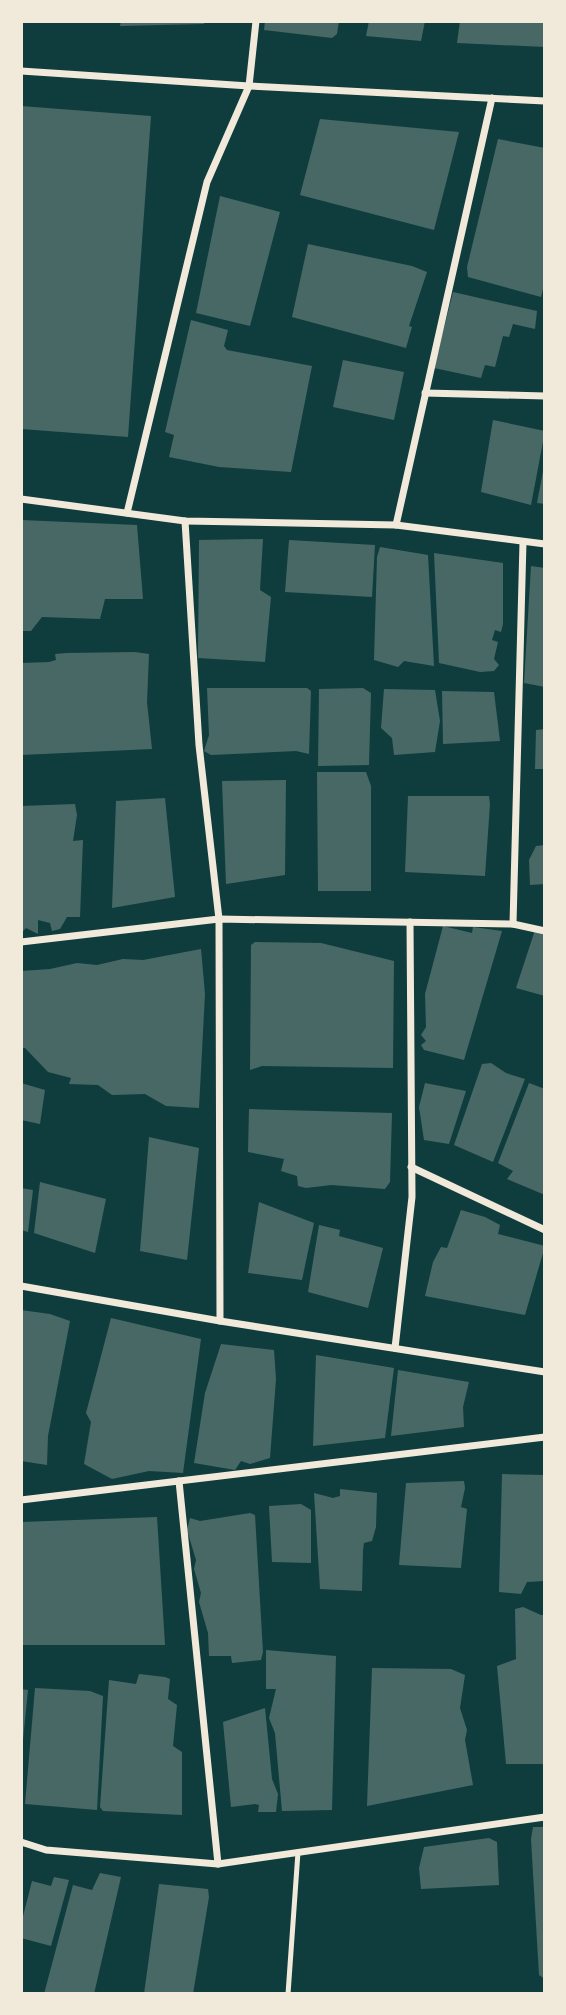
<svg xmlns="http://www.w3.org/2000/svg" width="566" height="2015" font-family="Rubik,sans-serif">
<rect width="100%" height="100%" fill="#0f3d3e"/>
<!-- building -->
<g fill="#486865">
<path d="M121 21H205L204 24 120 26Z"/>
<path d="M265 21H339L337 34 332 38 264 30Z"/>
<path d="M369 21H425L421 41 366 36Z"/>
<path d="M460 21H545V47L457 43Z"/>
<path d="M21 106 151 116 128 437 21 429Z"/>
<path d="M320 119 459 132 434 230 300 195Z"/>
<path d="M498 139 545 148V281L541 297 468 277 467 267Z"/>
<path d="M220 196 280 212 250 326 196 313Z"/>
<path d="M308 244 412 266 427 272 409 326 412 327 406 348 292 317Z"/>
<path d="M453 292 537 311 535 329 513 324 509 337 503 336 495 367 485 365 481 378 434 368Z"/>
<path d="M191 320 228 330 224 346 227 350 312 366 291 472 219 467 169 457 174 435 165 432Z"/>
<path d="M343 360 404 372 394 420 333 407Z"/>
<path d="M493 420 545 431 531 505 481 492Z"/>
<path d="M544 466H545V504L537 503Z"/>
<path d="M21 520 137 525 143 599H105L100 619 42 617 31 631H21Z"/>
<path d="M263 539 260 590 271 597 265 662 198 658 199 540Z"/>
<path d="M289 540 375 545 372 597 285 592Z"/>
<path d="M380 547 428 555 434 666 404 661 398 667 374 660 377 557Z"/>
<path d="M434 553 503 563V624L501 632 495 630 492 640 498 642 494 659 499 665 494 671 480 672 439 663Z"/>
<path d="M531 566 545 568V687L524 683Z"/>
<path d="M135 652 149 654 147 702 152 749 21 755V663L49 662 56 660 55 654 66 653Z"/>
<path d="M207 688H307L311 691 309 754 296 751 211 755 204 751 209 735Z"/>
<path d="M363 688 371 693 369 765 318 766 319 689Z"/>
<path d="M384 689 435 690 440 721 435 752 394 755 392 738 381 728Z"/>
<path d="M442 691 494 692 500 741 443 744Z"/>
<path d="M545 729V769H535L536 730Z"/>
<path d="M317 772H366L371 786V891H318Z"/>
<path d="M286 780 285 875 226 884 222 781Z"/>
<path d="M408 796H489L490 804 485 876 405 872Z"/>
<path d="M165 798 175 897 112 908 116 801Z"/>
<path d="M75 804 77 815 73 841 83 840 80 917H67L60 929 52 931 50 923 38 920V934L26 928 21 933V806Z"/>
<path d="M545 845V884L530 885 529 860 536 846Z"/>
<path d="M443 926 472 933 473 927 502 931 464 1060 424 1050 421 1045 426 1041 421 1035 426 1027 425 994Z"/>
<path d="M545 928V996L516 988 535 930Z"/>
<path d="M255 942 321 943 394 961 393 1068 262 1066 250 1070 251 945Z"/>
<path d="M201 949 205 994 199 1108 166 1106 145 1094 112 1095 98 1085 69 1084 71 1078 48 1072 25 1048H21V971L50 969 77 963 97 965 123 959 143 960Z"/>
<path d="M491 1063 506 1073 525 1079 493 1162 454 1145 482 1064Z"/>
<path d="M21 1083 45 1090 40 1124 21 1120Z"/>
<path d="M425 1083 466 1091 449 1144 424 1140 419 1107Z"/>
<path d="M529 1083 545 1089V1195L507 1179 513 1171 498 1163Z"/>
<path d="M249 1109 392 1113 390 1182 385 1189 331 1185 306 1188 298 1186 297 1176 281 1171 284 1159 248 1152Z"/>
<path d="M149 1137 199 1148 187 1260 140 1251Z"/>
<path d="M40 1182 106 1199 95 1253 34 1233Z"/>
<path d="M21 1188 33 1190 28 1232 21 1230Z"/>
<path d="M259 1202 314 1223 302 1280 248 1273Z"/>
<path d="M461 1210 485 1217 500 1225 498 1234 545 1246 525 1315 425 1296 433 1262 441 1247 447 1248Z"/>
<path d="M319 1225 340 1230 339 1236 383 1248 368 1308 308 1292Z"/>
<path d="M21 1310 50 1314 70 1321 48 1436 47 1465 21 1461Z"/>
<path d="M111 1318 201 1339 183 1473 149 1471 112 1479 84 1464 91 1422 86 1413Z"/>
<path d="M221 1344 274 1350 276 1379 270 1458 250 1464 241 1461 235 1470 194 1463 205 1393Z"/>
<path d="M316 1355 394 1368 385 1438 313 1446Z"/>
<path d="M398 1370 469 1382 463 1407 464 1427 391 1436Z"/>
<path d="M502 1474 545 1475V1581L527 1582 521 1594 499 1592Z"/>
<path d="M464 1481 465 1488 461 1507 467 1509 461 1568 399 1565 406 1483Z"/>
<path d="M340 1489 377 1493 376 1527 372 1541 364 1543 363 1550 362 1591 320 1589 314 1493 333 1498 340 1496Z"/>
<path d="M301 1504 311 1510V1563L272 1562 269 1506Z"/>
<path d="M250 1513 255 1515 263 1652 261 1660 232 1663 231 1656H209L208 1633 199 1602 201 1593 194 1569 196 1560 187 1530 190 1518 200 1521Z"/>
<path d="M157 1517 165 1645H21V1522Z"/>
<path d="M523 1607 541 1615H545V1764H506L497 1666 516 1659 515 1609Z"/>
<path d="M266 1650 336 1656 332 1810 282 1811 275 1733 269 1718 276 1689H266Z"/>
<path d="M372 1668 451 1669 465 1675 460 1708 467 1730 465 1740 473 1785 367 1806Z"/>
<path d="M139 1674 165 1677 170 1679 168 1699 177 1705 173 1746 182 1752V1815L103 1811 100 1807 109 1680 136 1684Z"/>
<path d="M35 1688 90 1691 103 1696 97 1810 25 1804Z"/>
<path d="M21 1689 28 1690 23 1740H21Z"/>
<path d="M265 1708 272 1779 278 1794 276 1812H258L259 1805 255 1804 231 1807 223 1722Z"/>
<path d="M533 1827H545V1979L539 1975 531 1839Z"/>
<path d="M489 1838 497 1842 499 1885 421 1889 419 1868 424 1847Z"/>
<path d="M100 1873 121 1877 94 1994H44L73 1885 92 1890Z"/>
<path d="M54 1877 69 1880 51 1946 21 1938V1924L32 1881 51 1886Z"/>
<path d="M159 1884 208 1889 209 1897 193 1994H144Z"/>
</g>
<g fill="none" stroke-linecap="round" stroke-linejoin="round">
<!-- service -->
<path stroke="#f1e9da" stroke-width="5" d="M288 1994 298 1852"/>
<!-- minor -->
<g stroke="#f1e9da" stroke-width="7">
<path d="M21 71 249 86 545 101"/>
<path d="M425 393 545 396"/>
<path d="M21 499 185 521 396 525 545 544"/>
<path d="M127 513 207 182 249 86 256 21"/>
<path d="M396 525 492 98"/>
<path d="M513 924 523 542"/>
<path d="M21 942 219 919 199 745 185 521"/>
<path d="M411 1167 545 1230"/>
<path d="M21 1286 220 1321 545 1372"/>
<path d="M220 1321 219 919 513 924 545 931"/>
<path d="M395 1348 412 1197 410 922"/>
<path d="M179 1481 218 1864"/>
<path d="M21 1500 545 1437"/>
<path d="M21 1842 46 1850 218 1864 545 1817"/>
</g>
</g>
<!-- border -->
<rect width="566" height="2015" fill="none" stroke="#f1e9da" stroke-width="46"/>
</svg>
